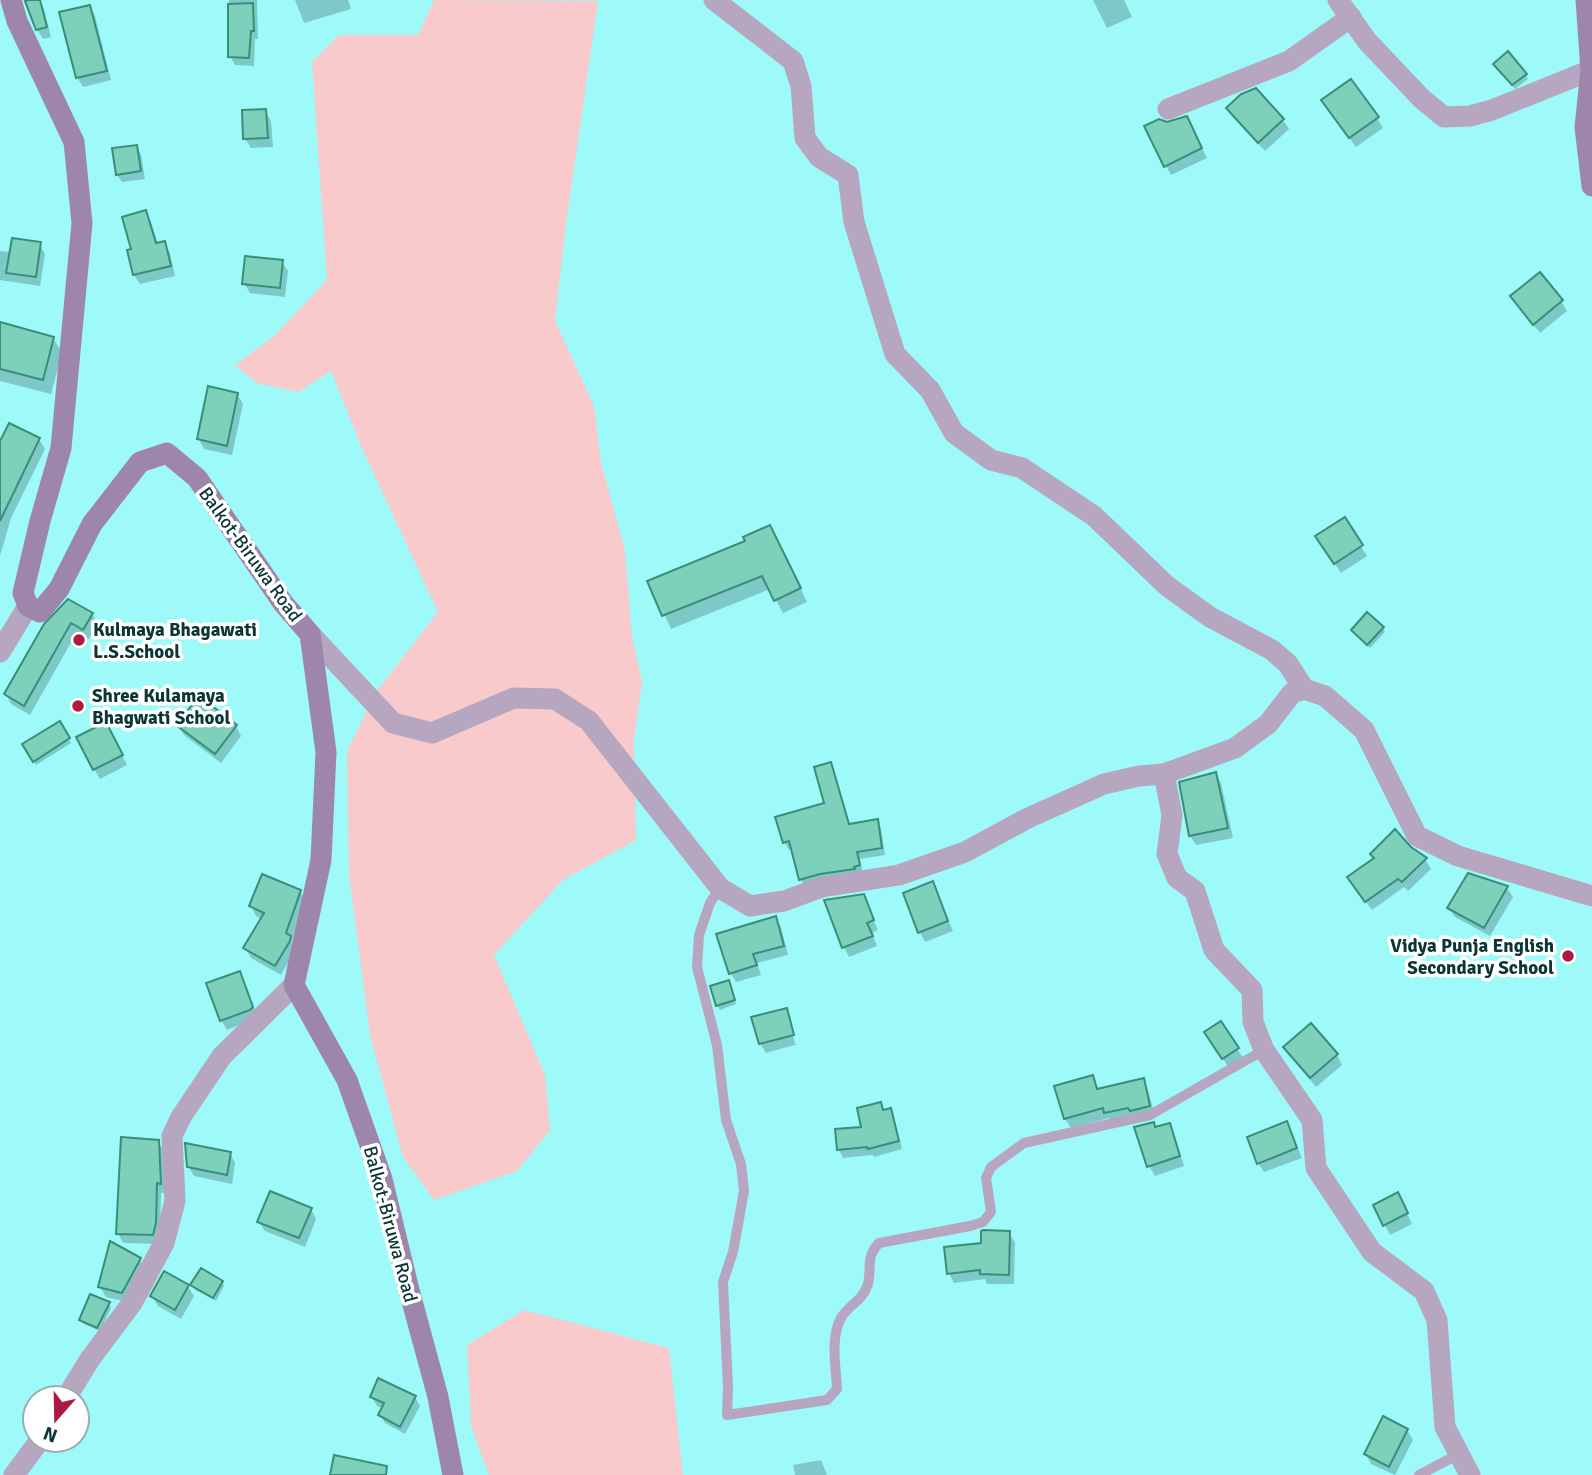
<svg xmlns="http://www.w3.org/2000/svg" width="1592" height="1475" font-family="Signika,sans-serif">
<rect width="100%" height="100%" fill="#9efaf9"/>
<!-- green -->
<g fill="#f8cacc">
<path d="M434 0 598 1 566 223 555 321 594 406 601 462 625 551 632 637 642 682 634 740 636 840 563 880 494 955 545 1075 550 1130 517 1171 434 1200 403 1157 370 1035 349 875 347 751 376 692 438 612 361 446 331 371 298 392 257 383 235 365 274 336 327 280 312 62 339 35H418Z"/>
<path d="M524 1310 669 1348 683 1475H489L471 1426 467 1345Z"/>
</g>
<!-- shadow -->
<g fill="#0003">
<path d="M34 0H39L44 9 51 37 43 39 37 29Z"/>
<path d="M229 0H257L258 39H255L254 66 235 65 230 56Z"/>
<path d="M295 0H348L351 9 304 23Z"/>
<path d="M1093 0H1124L1132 17 1107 28Z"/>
<path d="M90 7 95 16 111 80 83 87 77 77Z"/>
<path d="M1508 53 1528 79 1515 89 1497 69Z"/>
<path d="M1228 108 1283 120 1289 129 1265 151 1234 118Z"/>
<path d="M1329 110 1377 118 1383 128 1356 147Z"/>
<path d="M265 111 271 121 273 147 251 148 245 139Z"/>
<path d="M1191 128 1207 158 1171 175 1166 166Z"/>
<path d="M136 147 141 154 145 179 122 182 117 175Z"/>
<path d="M146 212 151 222 158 244 164 243 170 253 175 276 140 284 134 275 133 250Z"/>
<path d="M39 244 45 254 40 286 0 280V251L11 252Z"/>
<path d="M282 262 288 271 285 297 250 293 244 283Z"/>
<path d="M1512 297 1561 301 1567 311 1540 333Z"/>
<path d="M0 324 53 338 62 353 51 394 0 381Z"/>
<path d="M237 394 243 404 232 455 204 449 199 439Z"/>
<path d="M39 439 45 449 11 518 0 556V444Z"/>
<path d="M1344 519 1367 556 1341 573 1323 546Z"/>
<path d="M777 540 807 602 783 613 770 589 671 629 650 582Z"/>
<path d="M68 601 92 614 98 624 89 639 77 632 30 715 11 704 6 694Z"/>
<path d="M1383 628 1385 632 1370 648 1353 630Z"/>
<path d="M59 723 71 743 36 765 24 745Z"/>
<path d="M178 725 236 726 241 736 221 763 184 735Z"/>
<path d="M111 734 127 765 100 779 94 769Z"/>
<path d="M830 764 834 772 850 825 877 821 881 829 885 855 860 859 863 873 805 887 801 880 793 849 789 850 784 842 826 805Z"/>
<path d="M1216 774 1221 783 1233 838 1196 845 1190 836Z"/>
<path d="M1409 849 1425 859 1431 869 1408 891 1404 887 1372 910 1355 887Z"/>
<path d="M1469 875 1507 888 1513 897 1490 936 1455 917 1449 908Z"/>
<path d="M932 883 953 931 925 942 920 932Z"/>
<path d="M300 891 306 901 292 941 296 947 295 951 281 975 251 958 245 948 262 919 256 916 251 906Z"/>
<path d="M863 896 878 930 872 933 877 946 849 957 844 947Z"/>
<path d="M775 918 781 927 788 955 757 963 761 975 736 982 731 973Z"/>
<path d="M239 973 258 1017 227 1030 221 1020Z"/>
<path d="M730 986 736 1004 720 1010 717 1005Z"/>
<path d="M786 1010 791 1018H788L795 1044H798L766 1053 760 1043Z"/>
<path d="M1212 1042 1237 1049 1243 1058 1229 1068Z"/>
<path d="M1285 1048 1337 1055 1342 1065 1316 1087Z"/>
<path d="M1092 1077 1099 1090 1143 1080 1148 1090 1155 1116 1111 1122 1109 1118 1071 1128 1065 1119 1056 1087Z"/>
<path d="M880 1104 885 1111 890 1110 894 1118 902 1149 874 1157 873 1155 843 1158 839 1150 863 1128Z"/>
<path d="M1287 1123 1302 1158 1264 1172 1258 1163Z"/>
<path d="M1169 1125 1174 1135 1184 1166 1155 1176 1149 1166 1156 1129Z"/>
<path d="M158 1141 164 1151 166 1193H161L160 1234 158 1244 123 1243 118 1233Z"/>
<path d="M230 1153 235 1163 232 1184 194 1176 188 1166Z"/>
<path d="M1403 1204 1412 1224 1390 1235 1375 1206Z"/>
<path d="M311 1209 316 1219 305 1247 265 1231 259 1222Z"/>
<path d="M1009 1233 1015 1242 1014 1284H987L985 1279 954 1283 949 1273 982 1244Z"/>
<path d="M140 1260 145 1270 128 1302 106 1297 100 1287Z"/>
<path d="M165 1274 188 1287 194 1296 181 1319 158 1306 152 1296Z"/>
<path d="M222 1282 224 1286 216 1301 195 1290 192 1285Z"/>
<path d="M109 1303 111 1308 100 1331 84 1324 81 1320Z"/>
<path d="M372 1397H415L420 1406 405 1434 385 1423 380 1415 383 1408 377 1406Z"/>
<path d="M1407 1430 1413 1440 1395 1475 1371 1464 1366 1454Z"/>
<path d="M821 1460 827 1475H795L793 1465Z"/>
</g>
<!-- building -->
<g fill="#7dd1ba" stroke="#398e79" stroke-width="2">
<path d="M28 0H40L47 27 36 30 25 1Z"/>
<path d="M253 3 254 31H251L249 58 228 57V4Z"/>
<path d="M90 5 107 71 76 78 59 12Z"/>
<path d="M1508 51 1527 74 1512 85 1493 64Z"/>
<path d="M1351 79 1379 117 1349 138 1321 100Z"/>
<path d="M1256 88 1284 119 1258 143 1226 108 1241 94Z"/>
<path d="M266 109 268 138 243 139 242 110Z"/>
<path d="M1187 116 1202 148 1164 167 1144 126 1159 119 1167 122Z"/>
<path d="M137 145 141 171 116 175 112 148Z"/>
<path d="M146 210 156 243 165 241 171 266 133 275 127 250 131 249 122 217Z"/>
<path d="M12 238 41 242 36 277 6 273Z"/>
<path d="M245 256 283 260 280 288 242 284Z"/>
<path d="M1540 272 1563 300 1533 325 1510 296Z"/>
<path d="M0 322 54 337 43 380 0 369Z"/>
<path d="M208 386 238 393 227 446 197 439Z"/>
<path d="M9 423 40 438 0 521V441Z"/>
<path d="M1345 517 1363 545 1334 564 1315 536Z"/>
<path d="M770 525 801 588 774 601 762 576 662 616 647 581 745 541 743 537Z"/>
<path d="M68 599 93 613 83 630 71 623 24 706 4 694 44 624Z"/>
<path d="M1367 612 1384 627 1367 645 1351 630Z"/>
<path d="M199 696 237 725 215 754 176 725Z"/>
<path d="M60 721 70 738 33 762 22 744Z"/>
<path d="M106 722 123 755 93 770 76 737Z"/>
<path d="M831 762 849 824 878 819 882 848 857 852 860 865 854 867 855 869 820 874 799 880 789 841 783 843 775 817 824 803 814 767Z"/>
<path d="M1216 772 1228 828 1189 836 1179 782Z"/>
<path d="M1395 829 1411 847 1427 858 1402 882 1398 879 1365 902 1347 877 1374 858 1370 854Z"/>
<path d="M1468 873 1508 886 1484 928 1447 908Z"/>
<path d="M262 874 301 890 286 933 291 936 290 941 275 966 243 948 264 913 249 906Z"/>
<path d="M933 881 948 921 918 933 903 893Z"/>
<path d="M864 894 874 920 867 923 873 936 842 948 824 900Z"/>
<path d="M776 916 784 946 753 954 757 965 729 974 716 934Z"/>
<path d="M240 971 253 1007 250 1010 220 1021 206 983Z"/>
<path d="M729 980 735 1000 716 1006 710 986Z"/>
<path d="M787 1008 794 1035 759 1044 751 1017Z"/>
<path d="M1221 1021 1239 1048 1222 1059 1204 1032Z"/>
<path d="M1311 1023 1338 1054 1310 1078 1283 1047Z"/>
<path d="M1093 1075 1097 1089 1144 1078 1150 1106 1130 1111 1128 1108 1104 1113 1103 1108 1064 1119 1054 1086Z"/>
<path d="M881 1102 883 1110 891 1108 899 1141 868 1149 867 1147 837 1150 835 1129 861 1127 857 1108Z"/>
<path d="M1287 1121 1297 1148 1257 1164 1247 1137Z"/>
<path d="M1154 1122 1155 1127 1170 1123 1180 1156 1147 1167 1134 1127Z"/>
<path d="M121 1137 159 1140 161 1184 157 1183 156 1223 153 1235 116 1234Z"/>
<path d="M185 1143 231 1152 227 1175 187 1167Z"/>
<path d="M270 1191 312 1208 299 1238 257 1222Z"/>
<path d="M1398 1192 1408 1213 1383 1226 1373 1205Z"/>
<path d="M983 1230 1010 1231 1009 1275 980 1274V1270L947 1274 944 1247 981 1243V1231Z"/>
<path d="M110 1241 141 1258 122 1293 98 1287Z"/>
<path d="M201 1268 223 1281 213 1298 190 1285Z"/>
<path d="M164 1271 189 1285 175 1310 150 1296Z"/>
<path d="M90 1294 110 1302 97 1328 79 1320Z"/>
<path d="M378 1378 416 1396 400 1427 378 1415 384 1403 370 1397Z"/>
<path d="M1383 1416 1408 1429 1389 1467 1364 1454Z"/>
<path d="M334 1455 387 1466 386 1475H330Z"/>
</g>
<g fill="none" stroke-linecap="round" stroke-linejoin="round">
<!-- service -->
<g stroke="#b7a6bf" stroke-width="10">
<path d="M720 888 710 903 699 935 697 967 717 1045 726 1120 741 1164 744 1191 733 1252 723 1282 728 1387 727 1415 827 1400 837 1389C836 1367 830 1338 841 1318 847 1306 863 1301 868 1284 872 1267 865 1258 879 1243L970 1226 983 1222 991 1212 986 1178 991 1167 1024 1143 1150 1115 1264 1050"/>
<path d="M1419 1475 1459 1454"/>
</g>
<!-- minor -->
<g stroke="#b7a6bf" stroke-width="21">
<path d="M714 0 793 61 801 86 805 138 819 157 848 175 854 222 895 354 930 390 954 433 991 460 1022 468 1094 516 1167 586 1210 617 1272 650 1288 664 1304 689"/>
<path d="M1338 0 1367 41 1422 99 1444 117 1470 116 1492 110 1591 70"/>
<path d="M1168 109 1289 61 1351 17"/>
<path d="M310 634 393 723 432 733 514 698 555 699 589 721 720 888 750 906 784 901 822 887 899 875 965 852 1028 818 1104 784 1139 776 1164 774 1172 815 1167 854 1177 878 1195 891 1214 950 1252 990 1253 1022 1264 1050 1312 1120 1316 1168 1372 1252 1424 1291 1437 1320 1445 1427 1470 1475"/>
<path d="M0 652 28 606"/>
<path d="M1164 774 1235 748 1268 724 1292 693 1304 689 1325 696 1364 730 1417 836 1458 856 1592 896"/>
<path d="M66 1398 90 1359 132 1303 164 1243 175 1201 172 1136 181 1117 222 1056 294 985"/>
<path d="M14 1475 40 1440"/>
</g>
<!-- secondary -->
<g stroke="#9e86ab" stroke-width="21">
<path d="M11 0 17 21 74 142 82 223 61 448 40 521 23 593 28 606 40 612 59 589 92 524 140 462 167 453 197 478 283 603 310 634 326 752 321 860 294 985 347 1080 382 1179 409 1290 438 1397 453 1475"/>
<path d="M1586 0 1591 70 1585 127 1592 186"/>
</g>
</g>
<!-- markers -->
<g fill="#af1b40" stroke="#fff" stroke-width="2.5">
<circle cx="79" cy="640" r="7"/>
<circle cx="78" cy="706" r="7"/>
<circle cx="1568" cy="956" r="7"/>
</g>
<g text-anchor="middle" stroke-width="7" stroke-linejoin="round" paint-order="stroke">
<!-- street labels -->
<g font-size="19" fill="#0c3535" stroke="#fff">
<text transform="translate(251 554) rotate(54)" y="7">Balkot-Biruwa Road</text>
<text transform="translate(391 1224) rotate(75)" y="7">Balkot-Biruwa Road</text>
</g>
<!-- poi labels -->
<g font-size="19" font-weight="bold" fill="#0c3535" stroke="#fff" text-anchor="start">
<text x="93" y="636">Kulmaya Bhagawati<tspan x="93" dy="22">L.S.School</tspan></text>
<text x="92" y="702">Shree Kulamaya<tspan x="92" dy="22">Bhagwati School</tspan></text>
<text x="1554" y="952" text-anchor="end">Vidya Punja English<tspan x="1554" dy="22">Secondary School</tspan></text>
</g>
</g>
<!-- north arrow -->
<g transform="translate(56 1419) rotate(200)"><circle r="33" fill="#ffffff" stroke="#9eaeae" stroke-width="2"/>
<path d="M0-5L12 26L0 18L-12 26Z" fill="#af1b40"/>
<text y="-10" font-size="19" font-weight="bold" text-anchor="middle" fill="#0c3535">N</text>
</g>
</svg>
